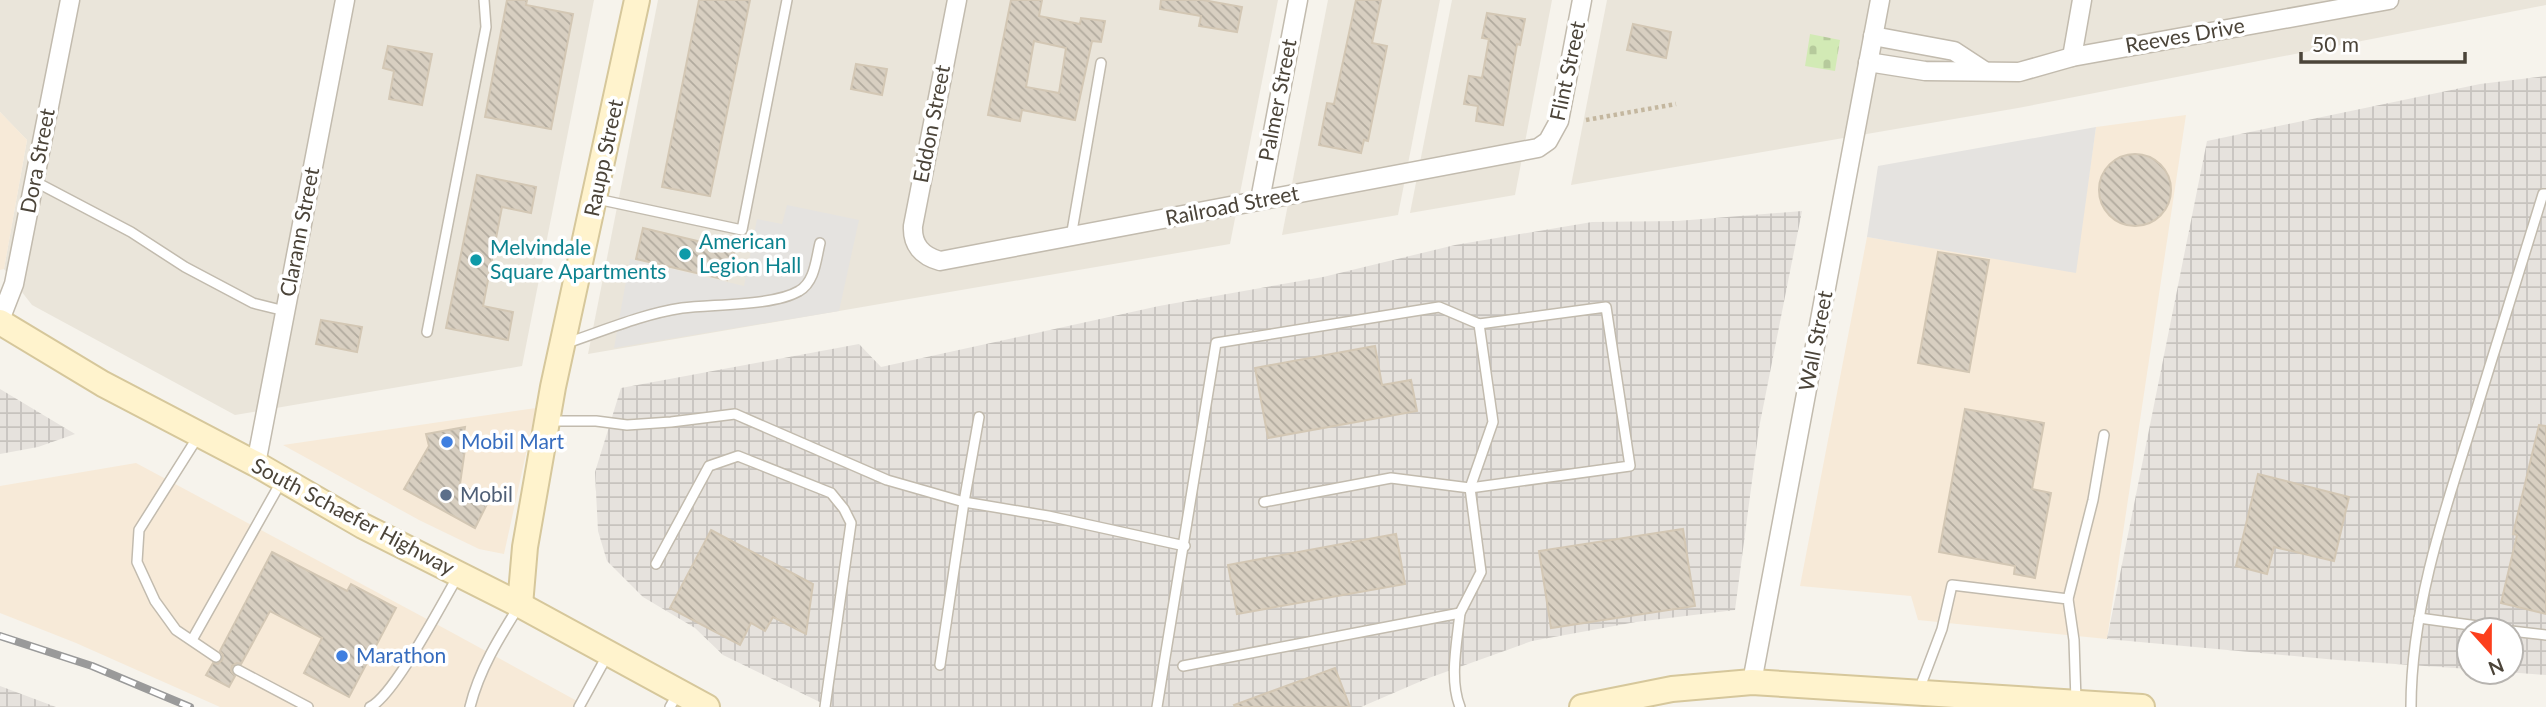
<svg xmlns="http://www.w3.org/2000/svg" width="2546" height="707" font-family="Lato,sans-serif">
<defs>
<pattern id="industrial-grid" width="8" height="8" patternUnits="userSpaceOnUse" patternTransform="scale(1.75)"><rect width="8" height="8" fill="#e6e2dd"/><path d="M0 4h8M4 0v8" fill="none" stroke="#c7c3be"/></pattern>
<pattern id="cemetery-stones" width="16" height="16" patternUnits="userSpaceOnUse" patternTransform="scale(1.75)"><rect width="16" height="16" fill="#d2eab5"/><path d="M2 7V4a2 2 0 0 1 4 0v3zM10 15v-3a2 2 0 0 1 4 0v3z" fill="#b6ca9c"/></pattern>
<pattern id="building-back-hatch" width="6" height="6" patternUnits="userSpaceOnUse" patternTransform="scale(1.75)"><rect width="6" height="6" fill="#d8cfc1"/><path d="M-1 5l2 2M0 0l6 6M5-1l2 2" fill="none" stroke="#b1aa9e"/></pattern>
</defs>
<rect width="100%" height="100%" fill="#f6f3ec"/>
<!-- residential -->
<g fill="#eae5da">
<path d="M0 0H594L522 366 235 415 32 305 4 269 27 140 0 112Z"/>
<path d="M658 0H1278L1230 244 588 354Z"/>
<path d="M1328 0H1440L1398 215 1282 235Z"/>
<path d="M1452 0H1552L1515 195 1410 213Z"/>
<path d="M1607 0H2546V5L2018 108 1571 185Z"/>
</g>
<!-- commercial -->
<g fill="#f7ead8">
<path d="M0 112 27 140 4 269 0 270Z"/>
<path d="M2186 115 2107 639 1918 620 1911 596 1800 586 1867 237 2075 272 2096 127Z"/>
<path d="M536 408 504 554 479 549 419 520 283 445Z"/>
<path d="M136 463 451 632 588 707H220L76 643 0 613V486Z"/>
</g>
<!-- industrial -->
<g fill="url(#industrial-grid)">
<path d="M2546 76V675L2506 672H2511V630H2469V669L2337 660 2107 639 2207 141 2480 84Z"/>
<path d="M1802 211 1759 428 1735 610 1636 622 1532 641 1426 679 1361 707H830L723 655 695 628 643 597 607 561 598 531 595 472 621 388 859 344 881 367 1159 306 1323 277 1455 245 1592 222 1677 221Z"/>
<path d="M0 389 75 434 38 447 0 454Z"/>
<path d="M0 686 56 707H0Z"/>
</g>
<!-- cemetery -->
<path fill="url(#cemetery-stones)" d="M1810 34 1840 40 1835 71 1805 66Z"/>
<!-- parking -->
<g fill="#e5e3e0">
<path d="M2096 127 2076 273 1867 237 1878 166Z"/>
<path d="M787 205 859 220 839 311 614 348 630 259 744 286 757 219 782 224Z"/>
</g>
<!-- building -->
<g fill="url(#building-back-hatch)" stroke="#d3c7b4" stroke-width="2" fill-rule="evenodd">
<path d="M507 0H527L526 5 573 14 551 129 485 117Z"/>
<path d="M699 0H750L710 196 662 187Z"/>
<path d="M1011 0H1042L1039 16 1080 24 1081 18 1105 21 1101 42 1092 41 1075 120 1022 110 1020 121 988 115ZM1034 41 1066 48 1059 93 1026 87Z"/>
<path d="M1161 0H1203L1242 7 1237 32 1199 26 1201 16 1160 9Z"/>
<path d="M1356 0H1381L1372 43 1387 46 1368 141 1364 140 1361 153 1319 145 1327 103 1334 104Z"/>
<path d="M1487 13 1525 19 1520 45 1517 44 1503 125 1476 121 1478 106 1464 104 1469 76 1482 78 1489 39 1482 38Z"/>
<path d="M1633 24 1671 32 1666 58 1627 50Z"/>
<path d="M388 46 432 54 422 105 389 99 394 71 383 68Z"/>
<path d="M856 64 887 69 882 95 851 89Z"/>
<circle cx="2135" cy="190" r="36"/>
<path d="M477 175 536 187 531 213 502 207 483 306 513 312 508 340 446 328Z"/>
<path d="M643 228 735 250 727 280 636 259Z"/>
<path d="M1938 252 1989 260 1969 372 1918 363Z"/>
<path d="M321 320 362 327 357 352 316 344Z"/>
<path d="M1375 346 1382 385 1411 380 1417 411 1268 438 1255 368Z"/>
<path d="M1965 409 2044 423 2032 489 2051 493 2035 578 2014 574 2015 566 1939 552Z"/>
<path d="M2539 425 2546 426V614L2501 603 2517 535 2513 534Z"/>
<path d="M465 427 464 433 467 435 460 484 489 500 475 528 404 489 429 446 426 434Z"/>
<path d="M2258 474 2349 497 2334 561 2274 547 2267 574 2236 566Z"/>
<path d="M1683 529 1695 606 1551 628 1539 551Z"/>
<path d="M711 530 813 584 806 634 773 617 765 631 751 623 740 645 670 608Z"/>
<path d="M1396 534 1405 584 1237 614 1228 565Z"/>
<path d="M272 552 347 591 351 584 396 608 349 697 304 673 322 638 270 611 241 664 237 663 232 666 231 671 235 676 229 687 206 675 213 663 218 664 222 660 223 655 220 651Z"/>
<path d="M1335 668 1350 707H1235L1234 705Z"/>
</g>
<g fill="none" stroke-linecap="round" stroke-linejoin="round">
<defs>
<g id="lane">
<path d="M34 181 131 232 185 267 253 303 285 311"/>
<path d="M597 199 742 230 787 0"/>
<path d="M1071 237 1101 63"/>
<path d="M427 332 486 27 484 0"/>
<path d="M564 344C603 331 642 314 682 308 713 304 774 306 799 291 815 282 816 259 820 243"/>
<path d="M551 421H596L627 425 671 422 735 414 887 480 964 502 1048 516 1185 546"/>
<path d="M199 435 139 530 137 562 155 601 176 630 216 657"/>
<path d="M1264 502 1391 478 1470 488 1493 422 1479 324"/>
<path d="M656 564 709 466 738 456 831 493 844 509 851 523 825 707"/>
<path d="M2068 599 2093 500 2104 435"/>
<path d="M2419 618 2507 630"/>
<path d="M2511 631 2546 635"/>
<path d="M192 640 281 482"/>
<path d="M940 665 964 502 979 417"/>
<path d="M1183 666 1460 613C1457 643 1449 679 1460 707"/>
<path d="M238 670 308 707"/>
<path d="M1919 690 1942 629 1952 585 2068 599 2074 640 2076 701"/>
<path d="M370 707C394 696 442 603 458 576"/>
<path d="M470 707C479 670 499 638 519 606"/>
<path d="M579 707 608 654"/>
<path d="M670 707 678 693"/>
<path d="M1157 707 1216 343 1439 307 1479 324 1606 307 1630 466 1470 488 1481 572 1460 613"/>
<path d="M2411 707C2411 612 2442 518 2471 427 2495 349 2519 272 2543 194H2546"/>
</g>
<g id="street">
<path d="M957 0 913 226C912 245 922 256 940 261L1538 148 1548 141 1559 121 1582 0"/>
<path d="M1873 36 1954 51 1983 70"/>
<path d="M2072 57 2082 0"/>
<path d="M1868 62 1925 71 2019 72 2072 57 2389 0"/>
<path d="M1260 200 1298 0"/>
<path d="M0 320 14 284 70 0"/>
<path d="M256 464 345 0"/>
<path d="M1752 682 1880 0"/>
</g>
<g id="secondary">
<path d="M0 322 103 384 256 464 363 526 520 605 707 707"/>
<path d="M520 605 525 547 553 387 637 0"/>
<path d="M1582 707 1672 689 1752 682 2142 707"/>
</g>
</defs>
<!-- lane casing -->
<use href="#lane" stroke="#c2bbae" stroke-width="12"/>
<!-- street casing -->
<use href="#street" stroke="#c2bbae" stroke-width="21"/>
<!-- secondary casing -->
<use href="#secondary" stroke="#d6c79b" stroke-width="28"/>
<!-- path -->
<path stroke="#c4b79f" stroke-width="4.5" stroke-dasharray="3.5 3.5" stroke-linecap="butt" d="M1586 120 1676 104"/>
<!-- lane -->
<use href="#lane" stroke="#fff" stroke-width="9"/>
<!-- street -->
<use href="#street" stroke="#fff" stroke-width="18"/>
<!-- secondary -->
<use href="#secondary" stroke="#fff3cd" stroke-width="24"/>
<defs>
<path id="rail" d="M0 636 92 666 190 707"/>
</defs>
<!-- rail casing -->
<use href="#rail" stroke="#9a9a9a" stroke-width="8"/>
<!-- rail -->
<use href="#rail" stroke="#fff" stroke-width="5" stroke-dasharray="16" stroke-linecap="butt"/>
</g>
<!-- markers -->
<g fill="#0f9aa8" stroke="#fff" stroke-width="2.5">
<circle cx="685" cy="254" r="7"/>
<circle cx="476" cy="260" r="7"/>
</g>
<g fill="#3f7fe0" stroke="#fff" stroke-width="2.5">
<circle cx="447" cy="442" r="7"/>
<circle cx="342" cy="656" r="7"/>
</g>
<circle fill="#5c6f8a" stroke="#fff" stroke-width="2.5" cx="446" cy="495" r="7"/>
<g text-anchor="middle" stroke-width="7" stroke-linejoin="round" paint-order="stroke">
<!-- street labels -->
<g font-size="21" fill="#4b4439" stroke="#fff">
<text transform="translate(2185 36) rotate(-10)" y="7">Reeves Drive</text>
<text transform="translate(1568 71) rotate(-78)" y="7">Flint Street</text>
<text transform="translate(1278 100) rotate(-79)" y="7">Palmer Street</text>
<text transform="translate(932 124) rotate(-79)" y="7">Eddon Street</text>
<text transform="translate(604 158) rotate(-78)" y="7">Raupp Street</text>
<text transform="translate(38 161) rotate(-79)" y="7">Dora Street</text>
<text transform="translate(1232 206) rotate(-11)" y="7">Railroad Street</text>
<text transform="translate(300 232) rotate(-79)" y="7">Clarann Street</text>
<text transform="translate(1816 341) rotate(-79)" y="7">Wall Street</text>
<text transform="translate(353 517) rotate(28)" y="7">South Schaefer Highway</text>
</g>
<!-- culture labels -->
<g font-size="21" fill="#0d838f" stroke="#fff" text-anchor="start">
<text x="699" y="249">American<tspan x="699" dy="24">Legion Hall</tspan></text>
<text x="490" y="255">Melvindale<tspan x="490" dy="24">Square Apartments</tspan></text>
</g>
<!-- shop labels -->
<g font-size="21" fill="#366cbe" stroke="#fff" text-anchor="start">
<text x="461" y="449">Mobil Mart</text>
<text x="356" y="663">Marathon</text>
</g>
<!-- service labels -->
<g font-size="21" fill="#4e5e75" stroke="#fff" text-anchor="start">
<text x="460" y="502">Mobil</text>
</g>
</g>
<!-- north arrow -->
<g transform="translate(2490 651) rotate(159)"><circle r="33" fill="#ffffff" stroke="#b7b4b0" stroke-width="2"/>
<path d="M0-5L12 26L0 18L-12 26Z" fill="#fc3f1d"/>
<text y="-10" font-size="19" font-weight="bold" text-anchor="middle" fill="#4b4439">N</text>
</g>
<!-- scale -->
<path d="M2301 52v10h164v-10" fill="none" stroke="#4b4439" stroke-width="3.5"/>
<text x="2312" y="52" font-size="21" fill="#4b4439" stroke="#ffffff" stroke-width="5" paint-order="stroke">50 m</text>
</svg>
